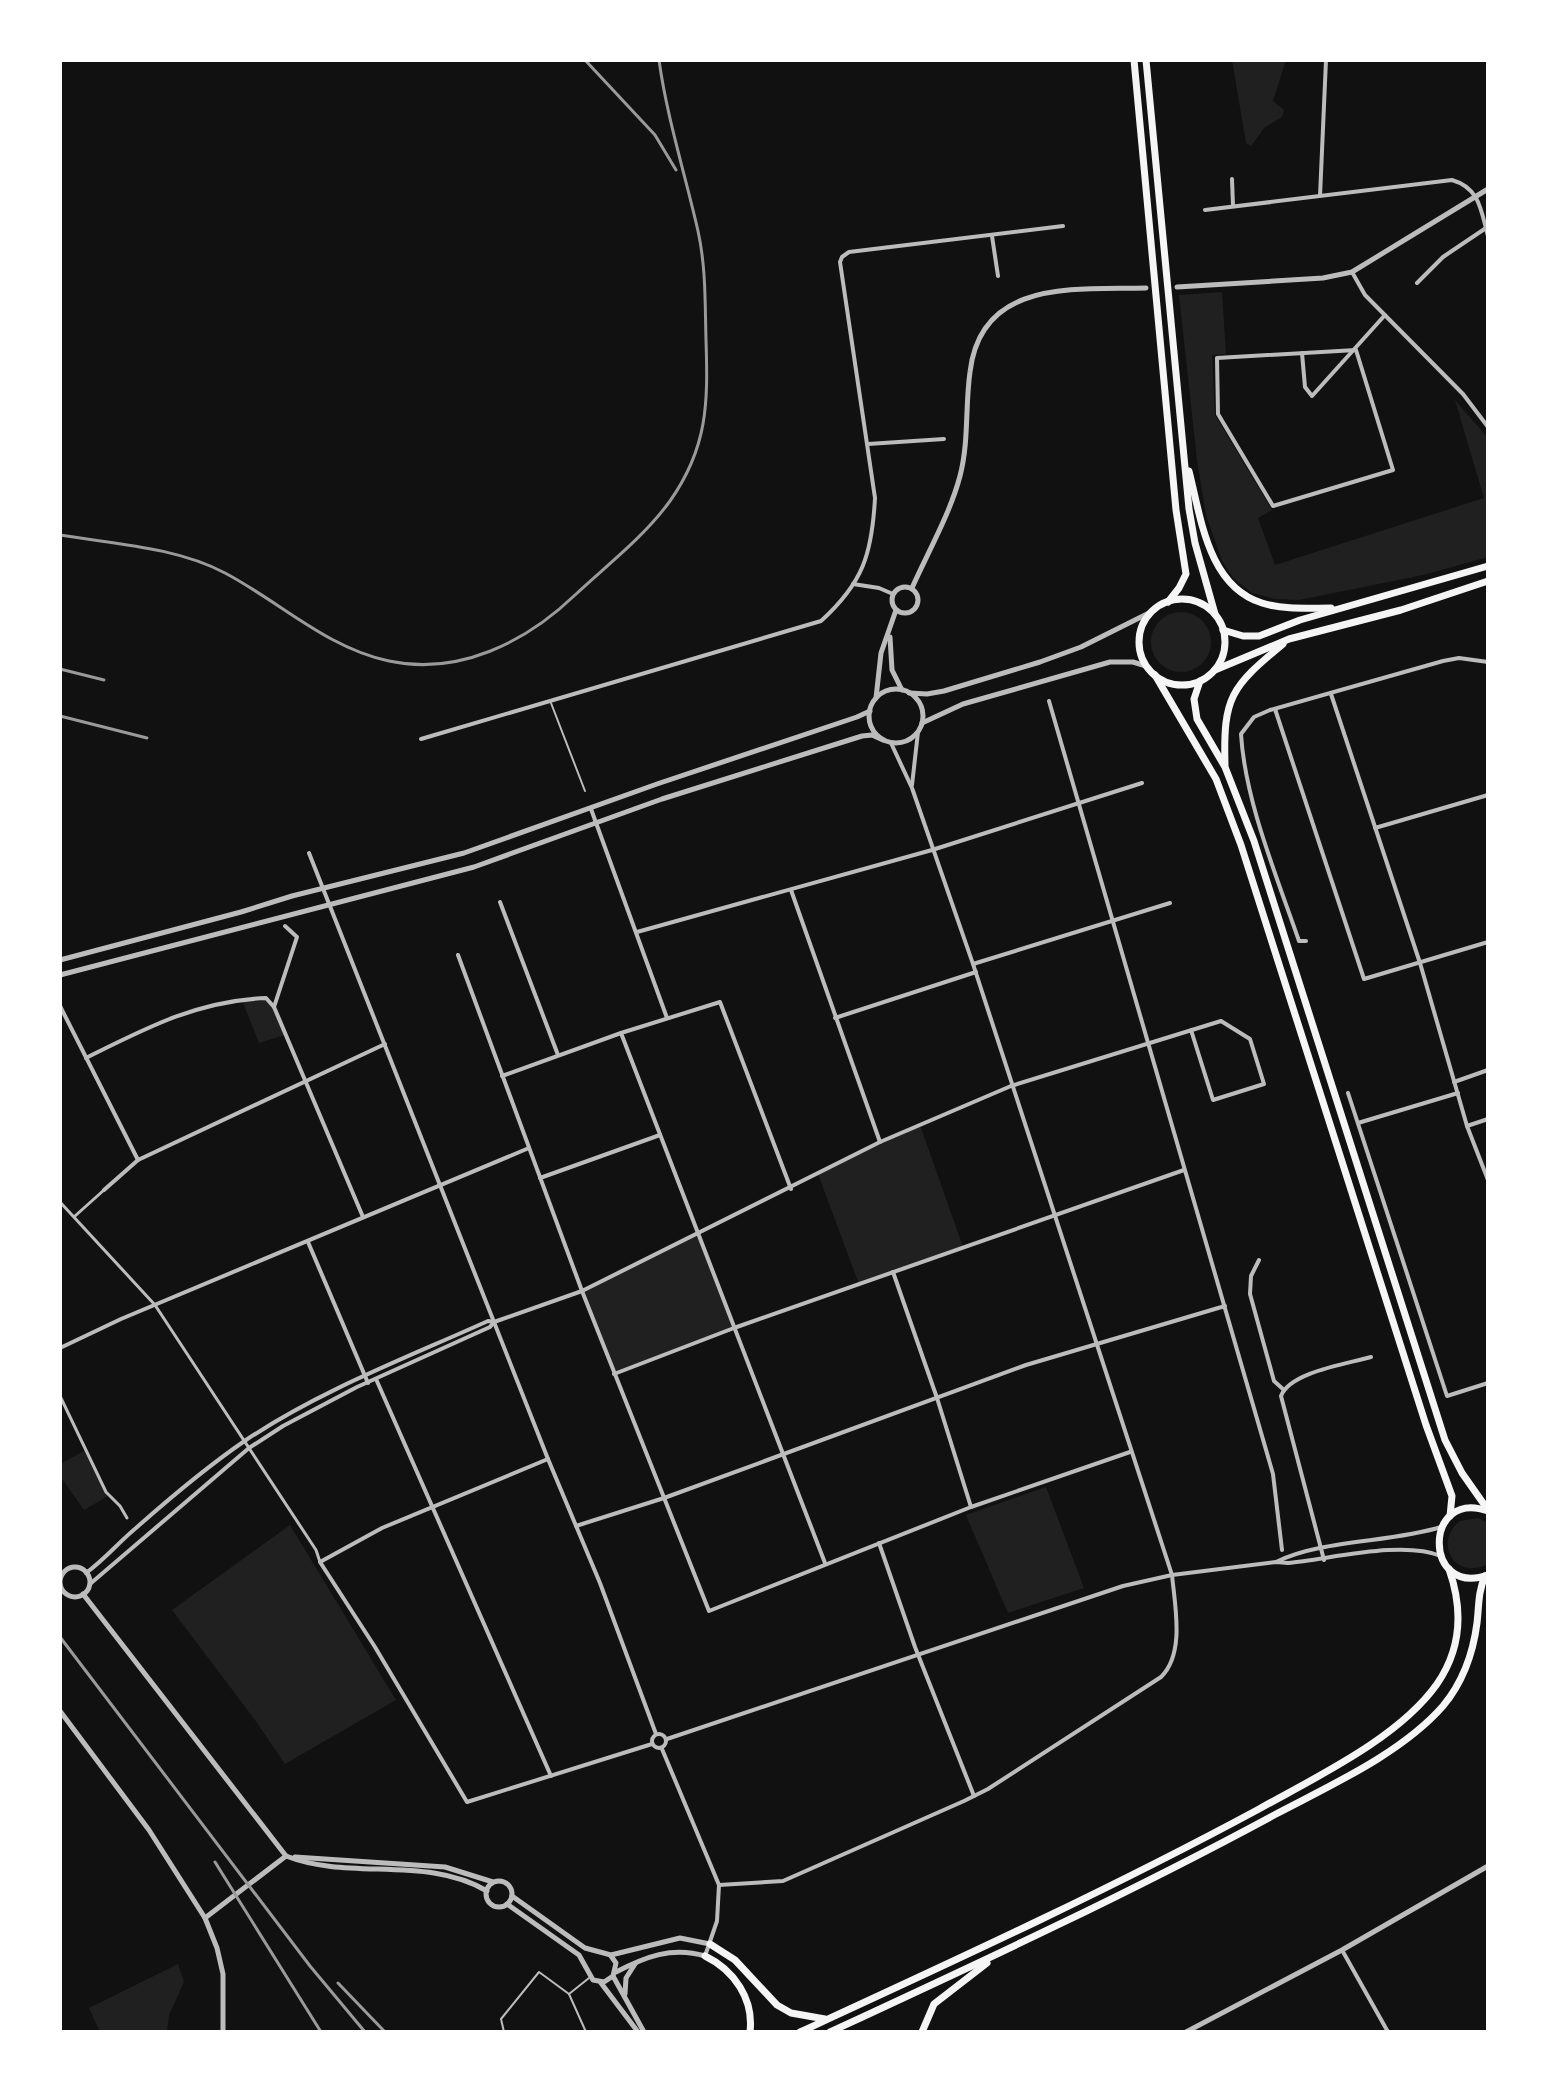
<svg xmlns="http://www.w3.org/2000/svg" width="1548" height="2092" font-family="Jost,sans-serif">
<rect width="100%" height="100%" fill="#111"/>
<!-- green -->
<g fill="#202020">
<path d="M1232 60H1286L1273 101 1284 110 1282 117 1264 128 1251 146 1246 143Z"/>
<path d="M1222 292 1226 354 1212 355 1215 415 1272 510 1258 518 1275 565 1484 498 1455 400 1488 438V557L1423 575 1299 600 1275 599 1252 593 1233 578 1222 561 1206 515 1197 460 1179 295Z"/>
<circle cx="1181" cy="642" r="30"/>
<path d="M266 998 274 1007 285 1035 259 1043 242 1000Z"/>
<path d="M920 1125 963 1247 859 1284 818 1174Z"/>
<path d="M698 1233 734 1328 614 1374 582 1291Z"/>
<path d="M86 1450 108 1496 84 1510 60 1476V1464Z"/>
<path d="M1046 1487 1084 1588 1008 1613 966 1515Z"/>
<path d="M1478 1518 1488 1523V1564C1456 1581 1432 1543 1460 1521Z"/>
<path d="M290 1525 396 1700 285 1764 255 1720 172 1610Z"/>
<path d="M178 1964 184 1982 169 2015 167 2032H100L89 2008Z"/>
</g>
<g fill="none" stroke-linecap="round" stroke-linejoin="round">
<!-- service -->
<g stroke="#bcbcbc" stroke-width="2">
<path d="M551 703 585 791"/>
<path d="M569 1994 589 1978"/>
<path d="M504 2032 501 2019 539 1972 569 1994 586 2032"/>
</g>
<!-- pedestrian -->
<g stroke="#bcbcbc" stroke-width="3">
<path d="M60 1202 155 1305 316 1550 320 1562"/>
<path d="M75 1216 104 1190"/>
<path d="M60 1396 106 1492 120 1506 127 1518"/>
</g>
<!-- minor -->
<g stroke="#bcbcbc" stroke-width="4">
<path d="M1232 179 1233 206"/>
<path d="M1320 196 1326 60"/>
<path d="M1205 210 1452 180C1480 188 1481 211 1488 236"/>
<path d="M992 236 998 276"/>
<path d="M1352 272 1365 295 1463 394 1488 427"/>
<path d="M1417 283 1443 257 1486 228"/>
<path d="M1356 350 1393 470 1273 506 1218 414 1217 358Z"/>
<path d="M1302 353 1305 387 1312 396 1385 315"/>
<path d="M868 444 944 439"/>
<path d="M853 584 879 588 893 594"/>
<path d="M1331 694 1420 963 1467 1126 1488 1180"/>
<path d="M1049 701 1273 1474 1282 1550"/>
<path d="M1275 709 1364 979 1488 942"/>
<path d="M421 739 821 621C863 583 872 554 875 498L840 262 842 257 849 252 1063 226"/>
<path d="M912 785 918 732"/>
<path d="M591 809 667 1018"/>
<path d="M1375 828 1488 795"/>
<path d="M309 853 548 1459 600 1583 656 1734"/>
<path d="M791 890 880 1142"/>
<path d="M500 902 558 1055"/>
<path d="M285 926 297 937 274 1007 363 1217"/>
<path d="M637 932 932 850 1142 783"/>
<path d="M1306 941H1299C1277 877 1245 801 1241 734L1254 717 1270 710 1443 661 1459 658 1488 662"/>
<path d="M458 955 582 1291 709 1611 971 1507 1130 1452"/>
<path d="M973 964 1170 903"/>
<path d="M60 1006 138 1160"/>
<path d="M835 1018 976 972"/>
<path d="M621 1033 825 1563"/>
<path d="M86 1058C146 1028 197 1001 266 998L274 1007"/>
<path d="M502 1076 621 1033 720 1002 791 1189"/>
<path d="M1454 1082 1488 1070"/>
<path d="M1348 1093 1447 1396 1488 1383"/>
<path d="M1358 1123 1458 1093"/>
<path d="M1467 1126 1488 1119"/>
<path d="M540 1178 660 1135"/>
<path d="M104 1190 138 1160 385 1044"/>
<path d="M308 1242 368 1383"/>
<path d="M1259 1260 1251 1276 1250 1294 1274 1381 1284 1390"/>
<path d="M893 1272 937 1398 971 1507"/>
<path d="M60 1348 121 1319 529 1148"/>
<path d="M614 1374 734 1328 1184 1170"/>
<path d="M376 1379 551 1776"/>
<path d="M548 1459 382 1528 320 1562 375 1647 467 1802 652 1744"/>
<path d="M576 1526 664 1498 1026 1365 1225 1306"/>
<path d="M879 1543 915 1647 974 1796"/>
<path d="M1324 1560 1281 1396C1290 1372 1347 1364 1371 1357"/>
<path d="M1276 1562C1323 1539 1390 1543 1441 1527"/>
<path d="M86 1573C105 1559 119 1542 136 1528 171 1497 208 1466 246 1440 321 1390 406 1358 488 1321L494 1322 582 1291 880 1142 1011 1086 1221 1021 1250 1039 1264 1084 1213 1100 1191 1030"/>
<path d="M90 1584 249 1448 283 1426 357 1387 490 1327 494 1322"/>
<circle cx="659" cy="1741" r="7"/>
<path d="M667 1739 1123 1586 1172 1575 1276 1562 1288 1563C1331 1559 1402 1540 1441 1556"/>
<path d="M662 1749 719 1885 717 1921 705 1956"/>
<path d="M719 1885 783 1881 964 1801 988 1789 1161 1677C1185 1654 1175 1606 1172 1575L973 964 912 788 891 743"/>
<path d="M1342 1950 1388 2032"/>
</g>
<!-- tertiary -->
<g stroke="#bcbcbc" stroke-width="5">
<path d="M1177 287 1323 278 1352 272 1488 189"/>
<circle cx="905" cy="600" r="13"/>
<path d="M912 588C928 552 950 514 960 476 969 442 965 407 970 372 981 278 1076 290 1146 288"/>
<path d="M890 637 892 670 902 690"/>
<circle cx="896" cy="716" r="27"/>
<path d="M909 693 927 694 944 691 1040 662 1081 647 1151 612"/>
<path d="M876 698 881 653 896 610"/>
<path d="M922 723 963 704 1110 662H1133L1146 666"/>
<path d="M60 960 241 912 292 896 464 853 657 784 857 717 870 711"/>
<path d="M60 975 474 867 662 799 862 736 872 735 883 740"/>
<circle cx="75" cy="1582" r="15"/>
<path d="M83 1594 286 1856C350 1881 426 1855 487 1891"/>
<path d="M60 1711 149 1830 205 1918 217 1948 223 1974V2032"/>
<path d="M295 1857 445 1867 493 1882"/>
<circle cx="499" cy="1894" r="13"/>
<path d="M512 1896 585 1948 611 1955 680 1938 710 1944"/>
<path d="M507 1904 579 1955 593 1980 604 1982 613 1976 616 1963 611 1956"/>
<path d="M205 1918 286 1856"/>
<path d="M616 1972C645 1957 672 1946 705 1956"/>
<path d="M613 1976 644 2032"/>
<path d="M601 1983 638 2032"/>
<path d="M625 1994 626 1978 635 1964"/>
<path d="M1186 2032 1342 1950 1488 1866"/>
</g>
<!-- trunk -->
<g stroke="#f5f5f5" stroke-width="7">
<path d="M1134 60 1176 510 1186 574 1179 588 1168 602"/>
<path d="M1146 60 1189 509 1195 543 1215 614"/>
<path d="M1189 471C1201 518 1208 586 1262 603 1284 610 1308 608 1331 608"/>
<circle cx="1182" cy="642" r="43"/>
<path d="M1223 630 1243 636H1259L1300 620 1488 566"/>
<path d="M1215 670 1289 639 1401 610 1488 581"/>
<path d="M1155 675 1216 779 1241 845 1426 1425 1452 1496 1450 1516"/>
<path d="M1200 681 1194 699 1197 719 1225 767 1254 841 1445 1440 1462 1473 1488 1510"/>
<path d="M1225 765C1223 697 1231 687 1283 644"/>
<path d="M1488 1511C1423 1488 1423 1598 1488 1575"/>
<path d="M710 1944 735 1960 777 2005 791 2013 825 2019"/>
<path d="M705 1956C734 1970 754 1999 750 2032"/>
<path d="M800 2032C954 1961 1109 1890 1259 1809 1316 1777 1399 1738 1437 1684 1462 1648 1463 1609 1449 1569"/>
<path d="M830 2032C981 1962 1130 1893 1276 1814 1331 1785 1402 1753 1443 1706 1463 1682 1473 1654 1477 1623 1479 1606 1478 1592 1485 1576"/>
<path d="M922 2032 934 2004 987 1963"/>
</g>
<!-- rail -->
<g stroke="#9a9a9a" stroke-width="3">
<path d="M585 60 655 135 676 170"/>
<path d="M60 535C114 544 176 547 225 573 280 602 327 648 389 661 459 676 526 642 575 595 607 565 644 537 670 501 708 447 708 403 706 340 705 304 706 267 698 231 685 174 667 118 659 60"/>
<path d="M60 669 104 680"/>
<path d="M60 716 147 738"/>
<path d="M60 1637 310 1966 365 2032"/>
<path d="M215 1862 321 2032"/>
<path d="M338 1983 385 2032"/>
</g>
</g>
<!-- border -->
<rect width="1548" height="2092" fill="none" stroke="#ffffff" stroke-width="124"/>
</svg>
